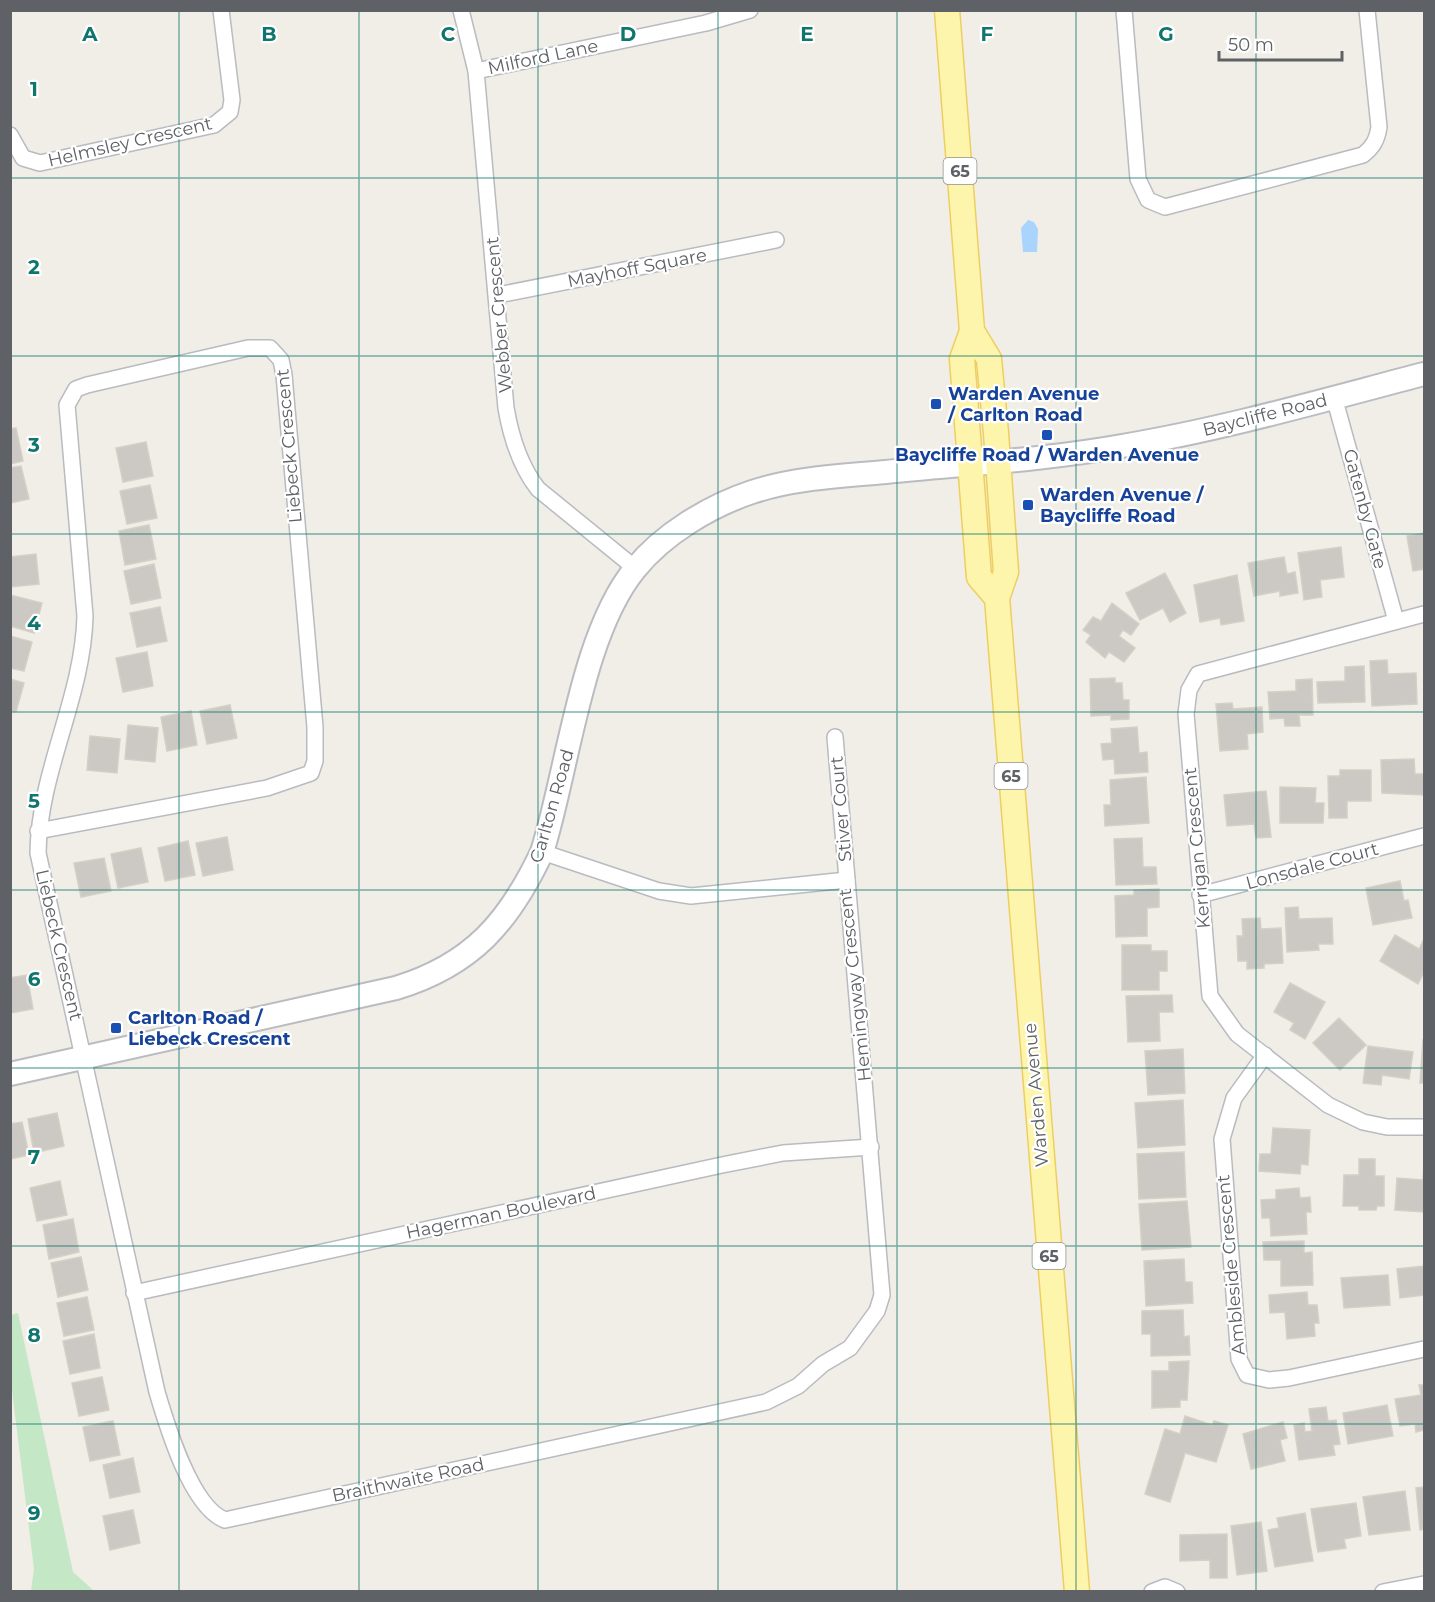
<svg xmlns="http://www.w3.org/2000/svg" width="1435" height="1602" font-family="Montserrat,sans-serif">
<rect width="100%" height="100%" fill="#f0eee6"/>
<!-- green -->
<path fill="#c4e7c5" d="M18 1313 73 1572 94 1591H31L34 1569 11 1382V1315Z"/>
<!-- water -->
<path fill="#a9d4fe" d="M1028 220 1034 222 1038 229 1037 252H1023L1021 228Z"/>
<!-- building -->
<g fill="#ccc8c3" stroke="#d5d0c5" stroke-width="1.5">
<path d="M16 428 23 461 10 464V429Z"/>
<path d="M146 442 153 476 123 482 116 448Z"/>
<path d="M21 466 29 499 10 503V468Z"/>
<path d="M150 485 157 518 127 524 120 491Z"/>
<path d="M149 525 156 559 125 565 119 531Z"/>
<path d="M1424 533V569L1413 571 1407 536Z"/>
<path d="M1341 547 1344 577 1320 580 1322 597 1304 600 1298 553Z"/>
<path d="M36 554 39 584 10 587V557Z"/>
<path d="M1284 557 1287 574 1295 572 1298 593 1280 596V591L1254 596 1248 563Z"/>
<path d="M154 564 161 598 131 604 124 571Z"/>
<path d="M1165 573 1186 613 1170 622 1163 608 1140 620 1126 593Z"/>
<path d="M1237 575 1244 621 1221 625 1220 618 1200 622 1194 585Z"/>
<path d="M10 595 42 603 34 633 10 626Z"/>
<path d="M1112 603 1139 624 1131 635 1123 630 1119 636 1135 648 1124 662 1109 652 1105 658 1086 642 1091 635 1083 630 1093 617 1101 621Z"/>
<path d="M160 607 167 641 137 647 130 613Z"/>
<path d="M10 636 32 642 24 671 10 668Z"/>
<path d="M147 652 153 686 123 692 116 658Z"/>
<path d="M1387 660 1388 674 1416 673 1417 704 1372 706 1370 661Z"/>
<path d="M1364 666 1365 702 1318 703 1317 682 1345 681V667Z"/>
<path d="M1115 678V683H1122L1123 700H1129V719L1111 720V715L1091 716 1090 679Z"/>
<path d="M10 679 24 683 16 712 10 711Z"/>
<path d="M1312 679 1313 715H1299L1300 726H1285L1284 718 1270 719 1268 692 1296 691V680Z"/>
<path d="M1232 703 1233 709 1262 707 1263 732 1247 734 1248 749 1220 751 1216 704Z"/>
<path d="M230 705 237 738 207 744 200 711Z"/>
<path d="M191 711 197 745 167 751 161 717Z"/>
<path d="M128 725 158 728 155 762 125 759Z"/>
<path d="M1137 727 1139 753 1147 752 1148 772 1115 774 1114 759 1103 760 1101 744 1112 743 1111 729Z"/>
<path d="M90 736 120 739 117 773 87 770Z"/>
<path d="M1414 759 1415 774H1424V795L1382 793 1381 760Z"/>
<path d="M1340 770H1371V801H1347V818H1329L1328 776H1340Z"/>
<path d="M1146 777 1149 823 1105 826 1104 805H1111L1110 780Z"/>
<path d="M1280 787 1316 788 1315 803H1324L1323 823H1280Z"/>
<path d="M1266 791 1271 837 1256 838 1254 824 1227 826 1224 795Z"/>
<path d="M227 837 233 870 203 876 196 843Z"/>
<path d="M1142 838 1143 867H1156L1157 884 1116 885 1114 839Z"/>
<path d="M188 841 195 875 165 881 158 848Z"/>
<path d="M141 848 148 882 118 888 111 854Z"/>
<path d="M104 858 111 891 81 897 74 863Z"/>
<path d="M1400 881 1404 901 1408 900 1412 918 1373 925 1366 888Z"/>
<path d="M1159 889V907L1147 908V936L1116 937 1115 896 1134 895V890Z"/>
<path d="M1298 907 1299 919 1332 918 1333 944H1318L1319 950 1287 952 1285 908Z"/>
<path d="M1260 918 1261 929 1281 928 1283 963 1264 964V968L1247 969V961H1238L1237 936H1243L1242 919Z"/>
<path d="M1395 935 1419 949 1424 939V972L1418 984 1380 961Z"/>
<path d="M1122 945H1151V951H1167V971H1159V990H1122Z"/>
<path d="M27 975 33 1009 10 1013V978Z"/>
<path d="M1290 983 1325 1002 1305 1039 1290 1030 1294 1023 1274 1012Z"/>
<path d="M1172 995 1173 1012H1159L1160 1041 1128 1042 1126 996Z"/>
<path d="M1339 1018 1366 1045 1340 1070 1313 1043Z"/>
<path d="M1423 1040H1424V1083H1420Z"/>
<path d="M1368 1046 1413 1052 1409 1079 1382 1075 1381 1085 1363 1083Z"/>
<path d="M1183 1049 1185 1093 1148 1095 1145 1051Z"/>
<path d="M1183 1100 1185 1145 1138 1148 1135 1103Z"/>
<path d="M57 1113 64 1146 34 1153 28 1119Z"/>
<path d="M22 1122 29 1155 10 1159V1124Z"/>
<path d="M1273 1128 1310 1130 1308 1165 1301 1164 1300 1174 1259 1171 1260 1154H1271Z"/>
<path d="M1184 1152 1186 1197 1139 1199 1137 1154Z"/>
<path d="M1359 1159H1375V1176H1384V1206H1377L1376 1210H1359V1206H1343L1344 1175H1359Z"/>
<path d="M1424 1163V1212L1395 1210 1397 1178 1423 1180Z"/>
<path d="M60 1181 67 1215 37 1221 30 1188Z"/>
<path d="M1299 1188 1300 1198 1310 1197 1311 1212H1306L1307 1234 1271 1236 1270 1218H1262L1261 1200 1276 1199V1190Z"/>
<path d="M1187 1201 1191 1247 1142 1250 1139 1204Z"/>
<path d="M73 1219 79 1252 49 1259 43 1225Z"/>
<path d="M1304 1241V1253L1312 1252 1313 1285 1281 1286V1260H1264L1263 1242Z"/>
<path d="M81 1257 88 1290 58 1297 51 1263Z"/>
<path d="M1184 1259 1185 1282H1192L1193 1303 1146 1306 1144 1261Z"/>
<path d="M1424 1266V1295L1400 1298 1397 1269Z"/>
<path d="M1388 1275 1390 1305 1344 1308 1341 1278Z"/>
<path d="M1307 1292 1308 1305H1317L1319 1323H1314L1315 1336 1287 1339 1285 1312 1270 1313 1269 1295Z"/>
<path d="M87 1297 94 1330 64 1336 57 1303Z"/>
<path d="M1183 1310 1184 1337 1189 1336 1190 1355 1151 1356V1334H1142V1311Z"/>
<path d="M94 1334 100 1368 70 1374 63 1341Z"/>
<path d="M1189 1361 1187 1400H1180V1407L1152 1408V1371H1169V1362Z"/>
<path d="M102 1377 109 1410 79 1416 72 1383Z"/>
<path d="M1419 1385H1424V1430L1416 1432 1415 1424 1400 1426 1395 1399 1421 1395Z"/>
<path d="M1387 1405 1393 1436 1348 1444 1343 1413Z"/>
<path d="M1326 1407 1328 1421 1336 1420 1340 1444 1333 1445 1335 1455 1299 1460 1294 1425 1304 1423 1305 1432 1312 1431 1309 1409Z"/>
<path d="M1185 1416 1212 1425 1214 1421 1228 1425 1216 1462 1185 1453 1170 1502 1145 1494 1165 1429 1180 1434Z"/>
<path d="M113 1421 120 1455 90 1461 83 1427Z"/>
<path d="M1283 1422 1287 1438 1280 1440 1285 1461 1251 1469 1243 1434Z"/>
<path d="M133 1458 140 1492 110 1498 103 1465Z"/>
<path d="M1424 1487V1529L1420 1530 1416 1488Z"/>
<path d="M1405 1491 1410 1530 1369 1535 1363 1497Z"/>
<path d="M1356 1503 1361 1536 1344 1539 1346 1548 1318 1552 1311 1509Z"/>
<path d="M133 1510 140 1543 110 1550 103 1516Z"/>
<path d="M1305 1513 1313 1561 1275 1567 1268 1530 1279 1528 1277 1518Z"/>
<path d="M1261 1522 1267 1571 1237 1575 1231 1526Z"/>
<path d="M1227 1534V1578H1210V1560L1180 1561V1535Z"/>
</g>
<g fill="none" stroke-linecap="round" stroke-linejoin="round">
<defs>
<g id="street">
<path d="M461 10 476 71 506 408C511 437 520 466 538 489L635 568"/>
<path d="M1124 10 1138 179 1148 200 1165 207 1363 155C1373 147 1377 140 1379 127L1367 10"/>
<path d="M476 71 706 23 750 10"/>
<path d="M10 135 23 158 40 163 214 125 230 112 232 100 221 10"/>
<path d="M498 295 776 240"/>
<path d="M1334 397 1396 621"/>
<path d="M1424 614 1198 674 1189 690 1186 714 1210 996 1237 1034 1328 1105 1363 1122 1387 1127H1424"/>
<path d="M38 831 267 788 311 773 315 761V727L284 375 281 360 270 348H248L87 385 76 389 67 405 85 616C83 698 39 771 38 853L157 1392C167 1426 191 1507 225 1520L766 1402 798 1386 823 1364 850 1348 877 1311 882 1295 835 737"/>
<path d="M542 852 659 891 691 896 847 880"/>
<path d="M1200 895 1424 836"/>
<path d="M1265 1055 1234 1098 1222 1139 1239 1359 1247 1375 1269 1380 1289 1378 1424 1349"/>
<path d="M134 1293 722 1165 783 1153 871 1147"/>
<path d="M1152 1592 1165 1587 1177 1592"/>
<path d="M1383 1592 1424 1584"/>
</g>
<path id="secondary" d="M10 1074 396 988C472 965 509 922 542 852 568 770 581 635 635 569 663 534 710 506 752 492 794 478 842 476 886 472 965 464 1044 460 1122 446 1224 429 1324 400 1424 374"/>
<g id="primary">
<path d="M947 10 972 331 962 359 979 577 997 598"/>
<path d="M972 331 989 359 996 433 1006 572 997 598 1077 1592"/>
</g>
</defs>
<!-- street casing -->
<use href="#street" stroke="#b9bbc0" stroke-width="18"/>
<!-- secondary casing -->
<use href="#secondary" stroke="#babcc2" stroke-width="26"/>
<!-- primary casing -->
<use href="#primary" stroke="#efce60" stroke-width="27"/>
<!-- street -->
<use href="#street" stroke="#fff" stroke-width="15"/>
<!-- secondary -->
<use href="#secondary" stroke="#fff" stroke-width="22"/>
<!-- primary -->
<use href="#primary" stroke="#fef5ad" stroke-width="24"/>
</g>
<!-- grid -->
<path fill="none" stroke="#0f766e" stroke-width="1.5" stroke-opacity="0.55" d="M179 10V1592M359 10V1592M538 10V1592M718 10V1592M897 10V1592M1076 10V1592M1256 10V1592M10 178H1424M10 356H1424M10 534H1424M10 712H1424M10 890H1424M10 1068H1424M10 1246H1424M10 1424H1424"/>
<!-- markers -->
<g fill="#1a4fb4" stroke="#fff" stroke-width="2">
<rect x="930" y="398" width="12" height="12" rx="3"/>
<rect x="1041" y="429" width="12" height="12" rx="3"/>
<rect x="1022" y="499" width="12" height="12" rx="3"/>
<rect x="110" y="1022" width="12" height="12" rx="3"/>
</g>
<g text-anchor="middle" stroke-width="4.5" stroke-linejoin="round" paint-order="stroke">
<!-- shield labels -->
<g fill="#fff" stroke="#8e9094" stroke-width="1.5">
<rect x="943.5" y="158" width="33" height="26" rx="4.5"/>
<rect x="994.5" y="763" width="33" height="26" rx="4.5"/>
<rect x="1032.5" y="1243" width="33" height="26" rx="4.5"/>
</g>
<g font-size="16" font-weight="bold" fill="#5e6166">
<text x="960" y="177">65</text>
<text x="1011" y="782">65</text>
<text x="1049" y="1262">65</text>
</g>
<!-- street labels -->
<g font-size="18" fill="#5e6166" stroke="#fff">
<text transform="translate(543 57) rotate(-12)" y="6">Milford Lane</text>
<text transform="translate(130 142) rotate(-13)" y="6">Helmsley Crescent</text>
<text transform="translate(637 268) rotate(-11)" y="6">Mayhoff Square</text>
<text transform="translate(499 315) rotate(-95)" y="6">Webber Crescent</text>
<text transform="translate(1265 415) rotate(-14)" y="6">Baycliffe Road</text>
<text transform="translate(289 446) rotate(-95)" y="6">Liebeck Crescent</text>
<text transform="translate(1365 509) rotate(75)" y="6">Gatenby Gate</text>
<text transform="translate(552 806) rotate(-74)" y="6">Carlton Road</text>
<text transform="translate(841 809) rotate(-95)" y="6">Stiver Court</text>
<text transform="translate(1197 848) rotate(-95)" y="6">Kerrigan Crescent</text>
<text transform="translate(1312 866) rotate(-15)" y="6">Lonsdale Court</text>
<text transform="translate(59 945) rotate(77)" y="6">Liebeck Crescent</text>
<text transform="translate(855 985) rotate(-96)" y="6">Hemingway Crescent</text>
<text transform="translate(1036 1095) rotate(-95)" y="6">Warden Avenue</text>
<text transform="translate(501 1213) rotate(-12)" y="6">Hagerman Boulevard</text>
<text transform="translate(1231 1265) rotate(-95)" y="6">Ambleside Crescent</text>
<text transform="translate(408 1480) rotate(-12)" y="6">Braithwaite Road</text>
</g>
<!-- transit labels -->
<g font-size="18" font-weight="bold" fill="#164399" stroke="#fff" text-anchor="start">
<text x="948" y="400">Warden Avenue<tspan x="948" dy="21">/ Carlton Road</tspan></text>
<text x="1047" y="461" text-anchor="middle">Baycliffe Road / Warden Avenue</text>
<text x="1040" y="501">Warden Avenue /<tspan x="1040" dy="21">Baycliffe Road</tspan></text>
<text x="128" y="1024">Carlton Road /<tspan x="128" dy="21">Liebeck Crescent</tspan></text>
</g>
</g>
<g font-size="20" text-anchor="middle" font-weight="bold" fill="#0f766e" stroke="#fff" stroke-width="4.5" stroke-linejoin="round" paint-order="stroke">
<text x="90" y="41">A</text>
<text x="269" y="41">B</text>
<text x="448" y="41">C</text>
<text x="628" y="41">D</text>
<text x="807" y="41">E</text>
<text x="987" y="41">F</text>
<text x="1166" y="41">G</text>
<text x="34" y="96">1</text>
<text x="34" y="274">2</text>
<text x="34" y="452">3</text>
<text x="34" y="630">4</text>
<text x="34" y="808">5</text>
<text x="34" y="986">6</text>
<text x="34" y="1164">7</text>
<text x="34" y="1342">8</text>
<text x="34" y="1520">9</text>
</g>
<!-- border -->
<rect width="1435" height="1602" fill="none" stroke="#5e6166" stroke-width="24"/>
<!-- scale -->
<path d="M1219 51v9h123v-9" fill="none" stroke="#5e6166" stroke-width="3"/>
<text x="1228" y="51" font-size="18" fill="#5e6166" stroke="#ffffff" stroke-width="4.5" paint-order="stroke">50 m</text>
</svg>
